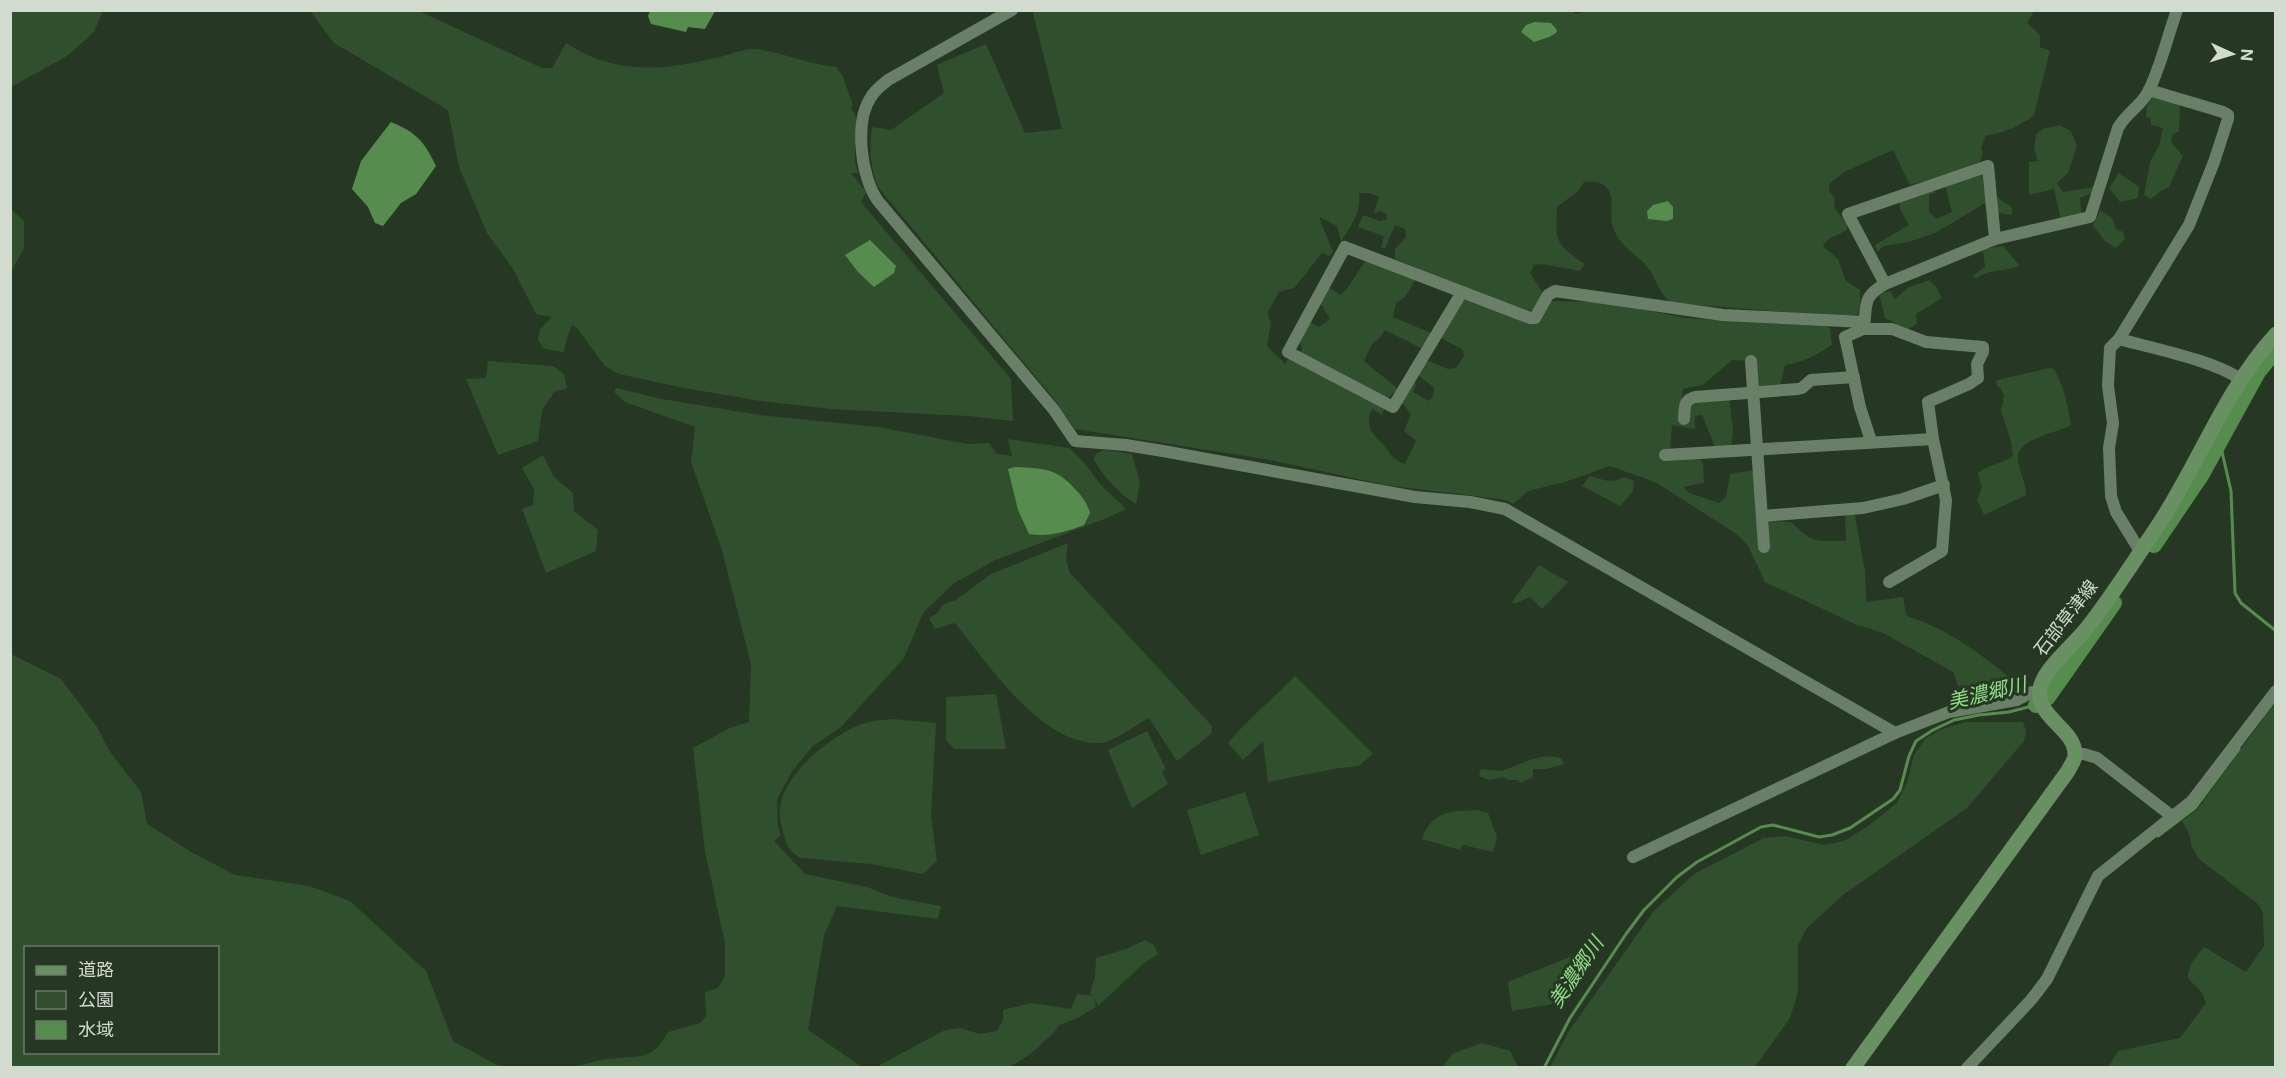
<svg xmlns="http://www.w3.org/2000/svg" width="2286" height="1078" font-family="Inter,'Noto Sans JP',sans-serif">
<rect width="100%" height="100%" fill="#263823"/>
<!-- green -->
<g fill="#304f2c" fill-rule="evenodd">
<path d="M11 10H103V11L94 32 67 56 11 87Z"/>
<path d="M1572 10 1575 14 1598 10 2040 11H2034L2027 23 2040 35V47L2050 51 2034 115C2023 125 2000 135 1986 135L1981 148 1983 154 1980 162 1958 172 1910 185 1893 150 1844 172 1830 183 1829 191 1835 199 1834 208 1847 224V229C1839 237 1829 235 1823 246L1838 259 1846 281 1860 290V306L1858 314 1848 317 1672 303C1660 296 1657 280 1649 269 1638 254 1619 247 1613 227 1609 216 1616 196 1606 187 1600 181 1591 181 1584 182L1578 191 1557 207C1555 242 1556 245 1585 264L1580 271 1542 264 1534 265 1530 273 1541 290 1544 301 1608 302 1685 318 1825 326 1830 328 1832 345C1818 354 1802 363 1785 365L1780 387 1757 388 1756 361 1732 360 1703 385 1683 389 1680 408 1690 401 1729 397 1733 430 1731 448 1716 449 1702 415 1695 416 1694 422 1696 429 1672 425 1670 451 1697 456 1703 463 1704 483 1683 487 1689 493 1719 503 1726 497 1730 474 1754 470 1766 521 1791 522C1813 544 1817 541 1846 541L1845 514 1854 511 1865 571 1866 602 1903 597 1906 614 1909 617C1950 629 1987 659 2020 686L2018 692 1987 699 1986 685 1958 686 1953 672 1883 633 1855 624 1765 582 1748 546 1738 535 1657 483 1610 466 1565 482 1528 491 1513 504 1506 500 1386 485 1265 459 1075 429 1054 399 878 187C870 166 869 149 872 127L891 130 944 93 937 65 986 44 1025 133 1062 129 1033 13 1035 11ZM1359 193H1369L1379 197 1374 213 1380 211 1386 214 1387 219 1380 221 1363 215 1358 227 1384 236 1381 248H1385L1395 225 1405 229 1406 237 1395 249V259L1468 289 1432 352 1441 338 1463 350 1464 356 1456 368 1448 369 1426 360 1417 374 1434 388 1433 397 1428 401 1413 392 1416 385 1413 378 1400 400 1411 414 1404 431 1416 441 1405 464C1390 458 1391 453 1381 442 1370 432 1365 424 1372 409L1382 415 1388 398 1398 389 1364 361 1372 344 1380 338 1385 330 1421 348 1431 333 1393 317 1396 303 1405 297 1417 277 1369 258C1357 269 1353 284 1341 295L1328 287 1320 303 1330 319 1319 327 1308 321 1300 338 1302 350 1289 357 1285 364 1267 346 1271 322 1267 314 1279 292 1294 288 1322 253 1330 256 1333 252 1319 217 1337 226 1341 241C1351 226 1362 211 1359 193Z"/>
<path d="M310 11H419L542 68H552L566 43C615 75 660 71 715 58 727 56 744 48 755 49 782 52 808 64 836 67L843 77 853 105 851 109C864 124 853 140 855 158 855 163 857 168 858 173H851L866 192 861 202 1011 379 1013 421 968 416 831 409 760 401 679 387 619 374 605 366 577 328 572 325C569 334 565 341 564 352L544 349 538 340 540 329 552 317 536 314 513 269 487 233 459 167 448 110 334 43Z"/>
<path d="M2152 94 2180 104 2179 131 2172 135 2171 142 2183 156 2169 187 2161 191 2151 199 2144 195 2150 162 2159 146 2163 128 2151 125V118L2146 117 2147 107Z"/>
<path d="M2059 125 2071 131 2077 146 2068 173 2057 183 2063 192 2094 187 2095 192 2080 198 2082 217 2061 221 2054 189 2029 195V162L2038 161 2034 149 2036 134 2043 129Z"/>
<path d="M1985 173 1989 191 2012 208V215L1999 213 1984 204 1935 233 1908 242 1884 246 1877 252 1875 245 1909 225 1900 209V199L1934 187 1935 193 1929 195V212L1936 219 1952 212 1945 185Z"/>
<path d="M2119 173 2139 187 2138 198 2120 202 2109 188Z"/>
<path d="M11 209 24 221V248L11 272Z"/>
<path d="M2100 210 2112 218 2116 229 2123 232 2125 239 2116 248 2106 242 2093 226Z"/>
<path d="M2003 246 2020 266C2004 272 1992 268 1977 278L1972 276 1985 267 1983 249Z"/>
<path d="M1929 280 1936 287 1942 298 1916 314 1917 323 1908 330 1885 318 1879 294 1890 291 1895 299 1909 287Z"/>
<path d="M488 361 553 366 564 374 567 389 555 391 542 410 538 441 498 455 466 379 486 378Z"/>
<path d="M2050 368 2054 369C2064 386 2068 406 2071 425 2058 433 2016 438 2018 459 2019 472 2026 482 2026 495L1984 515 1977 500 1982 488 1978 473C1989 464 2002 464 2013 456L2011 441 2001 411 2004 396 2001 389 1996 385 1997 380Z"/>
<path d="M616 388 662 399 760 415 878 427 968 444 989 443 997 454 1012 456 1008 439 1069 448 1086 465 1100 484 1126 509 1107 518 995 560 953 584 923 613 904 658 841 727 813 746 793 770 777 799 778 827 781 835 774 841 805 874 867 887 892 897 941 906 938 919 837 906 824 935 808 1030 862 1067 570 1068C582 1065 595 1061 607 1059 636 1055 652 1063 668 1032L700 1023 706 1017 705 992 718 988 725 976V944L705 851 693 748 730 728 749 722 751 664 722 550 691 462 695 427 625 402 614 392Z"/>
<path d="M1104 450 1132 454 1140 482 1136 504C1118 493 1105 478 1094 460L1096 454Z"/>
<path d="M543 455 554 477 573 493 574 511 598 530 596 551 546 573 522 509 533 505 534 489 522 468Z"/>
<path d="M1590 476C1603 480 1612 484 1624 477L1634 481 1633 491 1620 506 1582 486Z"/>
<path d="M1068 543 1066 560 1070 573 1212 726 1211 734 1177 761 1149 718C1137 724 1112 743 1100 743 1042 746 988 664 955 623L935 629 929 618 937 613 944 604 956 600 991 574Z"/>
<path d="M1539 565 1568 582 1542 609 1530 597 1515 604 1512 602Z"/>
<path d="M11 654 61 679 97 727 110 752 141 792 147 824 193 853 235 875 309 886 350 901 426 971 453 1041 497 1065 512 1067H11ZM26 948H218V1052H26Z"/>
<path d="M1295 676 1373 754 1359 766 1339 768 1268 782 1263 741 1243 760 1228 743C1248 719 1273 699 1295 676Z"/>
<path d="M996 694 1006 749H954L946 740V697Z"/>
<path d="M2275 702V1067H2108L2118 1051 2180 1038 2206 1003 2203 994 2187 977 2192 962 2204 947 2246 972 2264 946 2263 913 2258 904 2199 859 2191 845 2190 836 2182 821 2197 810Z"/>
<path d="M893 719 936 723 931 816 937 861 923 874 871 864 801 858C790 853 786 844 783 832 781 825 779 817 780 809 782 776 828 738 857 726 868 721 881 720 893 719Z"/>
<path d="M1965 722H2023L2026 731 2024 741 1967 808 1843 895 1806 929 1798 945V992L1790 1018 1755 1067H1550L1569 1031 1653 912 1694 874 1764 838 1785 836 1824 845 1844 841 1868 826 1897 803 1907 783 1914 755 1925 739 1940 730Z"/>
<path d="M1147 731 1166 769 1162 771 1168 784 1132 808 1108 750Z"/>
<path d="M1548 756 1561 758 1565 764 1546 769H1533V777L1520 783 1518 780H1508L1503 777 1490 780 1479 776 1481 769 1502 771 1532 759Z"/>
<path d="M1245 792 1259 835 1201 855 1187 810Z"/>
<path d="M1477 810 1488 813 1497 837 1493 852 1463 845 1460 850 1422 839C1432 811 1450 811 1477 810Z"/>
<path d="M1145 940 1154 945 1158 954 1144 963 1098 1006 1094 997 1096 1007 1078 1018 1059 1025 1056 1030C1040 1046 1027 1059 1006 1068L876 1067 945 1030 960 1028 980 1034 997 1031 1003 1020V1010L1031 1003 1071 1009 1077 994 1093 996 1090 994 1095 977 1096 958 1126 949Z"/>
<path d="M1582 952 1588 954 1594 962 1569 1001 1512 1011 1508 982Z"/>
<path d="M1482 1043 1510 1051 1518 1067H1443L1452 1054Z"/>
</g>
<!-- water -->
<g fill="#568d4f">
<path d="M650 11V10L715 11 705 29 688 27 686 32 651 24 648 16Z"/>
<path d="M1535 22 1551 23 1557 30 1556 33 1549 37 1534 42 1521 32 1526 25Z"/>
<path d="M391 122C417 133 424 141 436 166L416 194 401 203 383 226 375 223 368 207 352 189 361 161Z"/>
<path d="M1668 201 1673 207V219L1667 221 1648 219 1647 211 1653 205Z"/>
<path d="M870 240 896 266 894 273 874 287 858 272 845 255Z"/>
<path d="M1015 467C1043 469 1055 467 1075 489 1082 496 1087 503 1090 513L1084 525C1065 532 1049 537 1029 534L1018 510 1008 469Z"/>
</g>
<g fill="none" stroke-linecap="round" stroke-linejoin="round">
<!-- stream -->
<g stroke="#568d4f" stroke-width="3">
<path d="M2220 443 2231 491 2235 593 2241 603 2276 631"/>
<path d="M2158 836 2195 808 2239 749"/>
<path d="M1544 1068 1570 1018 1626 934 1644 910 1677 877 1697 862 1761 827 1773 825 1819 837 1832 835 1850 828 1893 799 1900 790 1909 756 1916 741 1933 730 1954 720 1979 715 2009 712 2036 705"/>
</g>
<!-- river -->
<g stroke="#568d4f" stroke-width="16">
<path d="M2154 545 2202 474 2258 372 2276 350"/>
<path d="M2036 705 2048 697 2114 603"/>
</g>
<!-- minor -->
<g stroke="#6a7f67" stroke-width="12">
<path d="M1012 10 888 80C881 86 875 90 871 97 854 122 861 178 878 201L1054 410 1075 441 1126 445 1163 451 1415 497 1470 502 1505 509 1895 733"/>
<path d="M1885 284 1848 214 1988 166 1995 239"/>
<path d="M1462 292 1393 407 1288 352 1345 247 1530 318H1535L1548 295 1555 291 1723 315 1864 322"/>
<path d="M1864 328C1867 304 1862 297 1885 284L1995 239 2090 217 2118 128C2126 113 2140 107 2148 92 2160 69 2168 35 2177 10"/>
<path d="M2119 339C2151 348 2213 360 2240 379"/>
<path d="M1751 361 1764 547"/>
<path d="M1684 419C1685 408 1683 400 1695 397L1798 389 1802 388 1811 380 1854 377"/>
<path d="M1665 455 1933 439 1928 402 1969 384 1978 378 1977 364 1983 352V347L1926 342 1892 329H1863L1845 337 1860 407 1871 441"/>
<path d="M1762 516 1863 508 1903 499 1944 485"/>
<path d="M2140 551 2116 512 2111 496 2109 448 2113 423 2108 386 2110 348 2119 339 2189 225 2214 162 2228 119V115L2223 112 2149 90"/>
<path d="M1889 582 1942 551 1946 500 1933 439"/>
<path d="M2075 754H2084L2097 758 2173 817"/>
<path d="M1633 857 1895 733 1949 712 2017 700 2032 692H2039"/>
<path d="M1967 1068 2031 1000 2047 979 2098 876 2192 801 2276 691"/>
</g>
<!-- major -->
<path stroke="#689062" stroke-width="15" d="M1853 1068 2068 771C2070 766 2075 761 2075 755 2076 726 2026 715 2043 680 2050 664 2075 643 2087 628 2112 596 2134 561 2157 527 2199 464 2224 391 2276 334"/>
</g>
<g text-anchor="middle" stroke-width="6" stroke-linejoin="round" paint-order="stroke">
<!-- street labels -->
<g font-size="18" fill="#d1dccf" stroke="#263823">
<text transform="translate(2066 618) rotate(-52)" y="6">石部草津線</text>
</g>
<!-- water labels -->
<g font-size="20" font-style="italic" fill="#90dc86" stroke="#263823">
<text transform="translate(1987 693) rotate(-13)" y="7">美濃郷川</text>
<text transform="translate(1576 972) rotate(-56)" y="7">美濃郷川</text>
</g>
</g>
<!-- border -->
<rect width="2286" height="1078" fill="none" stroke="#d1dccf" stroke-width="24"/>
<!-- legend -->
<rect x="24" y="946" width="195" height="108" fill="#263823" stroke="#6a7a68" stroke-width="1.5"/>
<rect x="36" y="966" width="30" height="9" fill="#689062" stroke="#6a7a68" stroke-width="1.5"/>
<text x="78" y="976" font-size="18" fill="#d1dccf">道路</text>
<rect x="36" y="991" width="30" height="18" fill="#304f2c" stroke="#6a7a68" stroke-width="1.5"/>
<text x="78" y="1006" font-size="18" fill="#d1dccf">公園</text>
<rect x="36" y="1021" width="30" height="18" fill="#568d4f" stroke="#6a7a68" stroke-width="1.5"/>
<text x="78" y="1036" font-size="18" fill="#d1dccf">水域</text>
<!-- north arrow -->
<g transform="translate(2232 54) rotate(94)" stroke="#263823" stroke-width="4.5" paint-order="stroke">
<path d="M0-4.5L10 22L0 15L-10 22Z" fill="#d1dccf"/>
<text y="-9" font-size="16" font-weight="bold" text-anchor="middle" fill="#d1dccf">N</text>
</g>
</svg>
